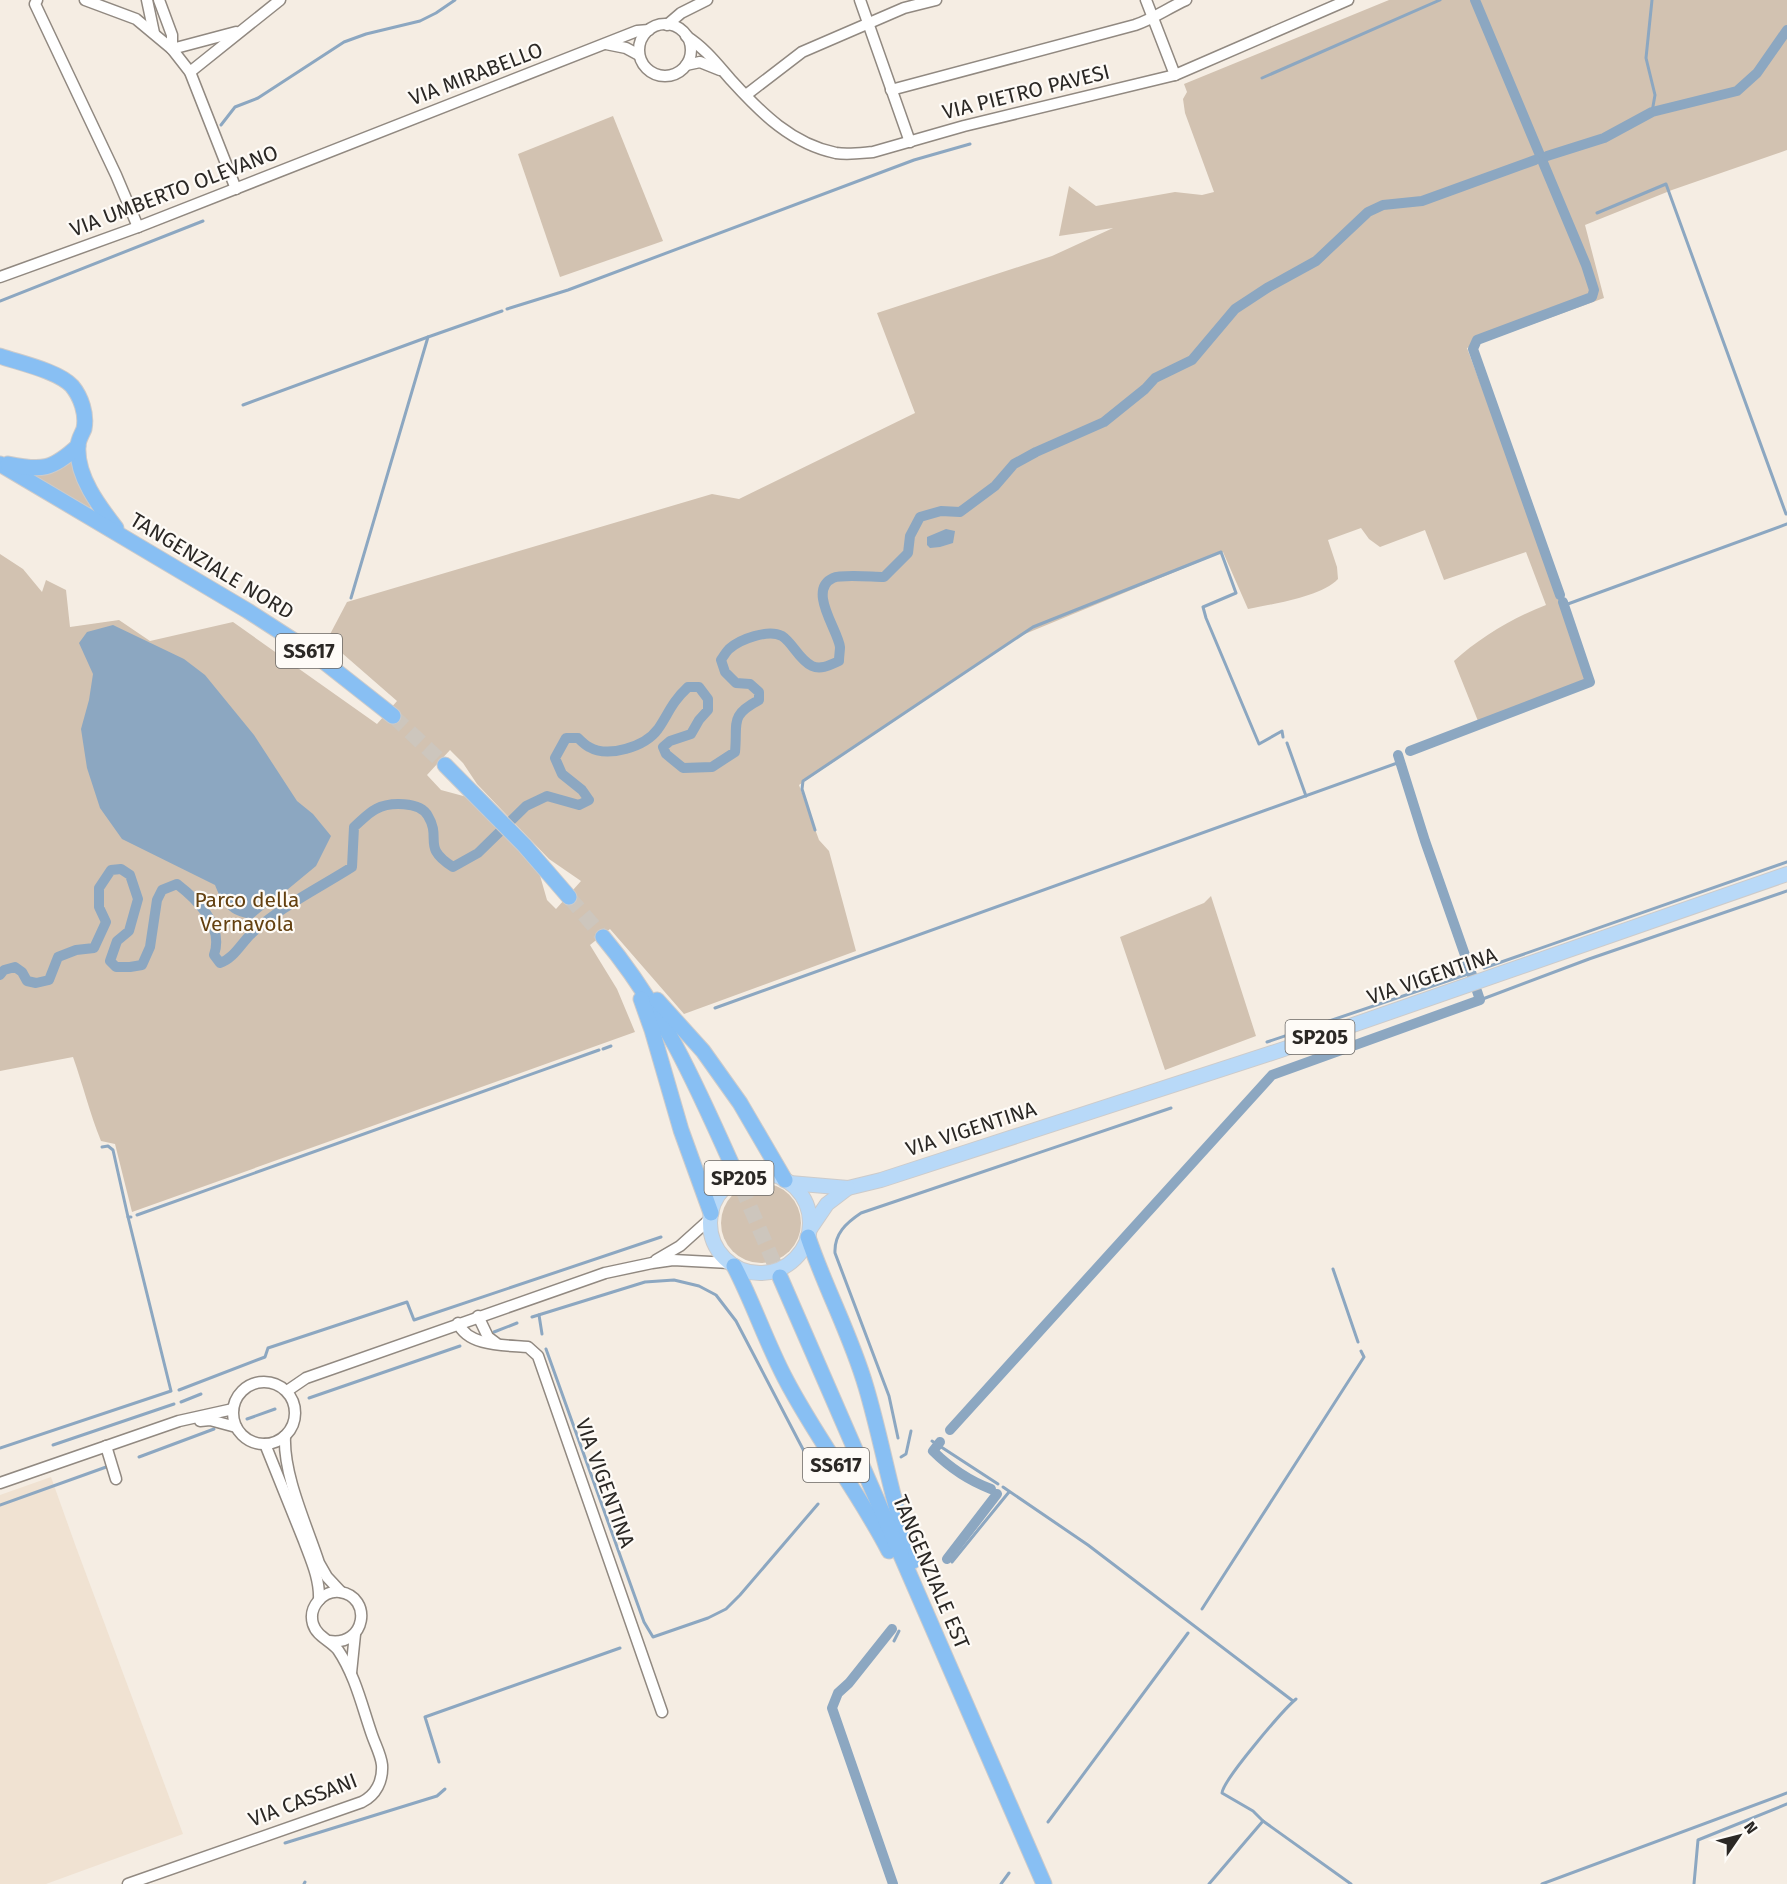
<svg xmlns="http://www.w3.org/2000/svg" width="1787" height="1884" font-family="'Fira Sans',sans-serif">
<rect width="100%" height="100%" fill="#f5ede3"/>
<!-- built -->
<path fill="#f0e2d2" d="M51 1477 76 1547 183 1834 46 1884H0V1495Z"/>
<!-- green -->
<g fill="#d2c2b1" fill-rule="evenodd">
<path d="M1389 0H1787V150L1672 190 1585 225 1604 298 1467 348 1593 684 1480 726 1454 661C1479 638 1514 617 1546 605L1526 552 1444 580 1425 530 1380 547 1369 539 1361 528 1328 540 1337 567 1338 579C1321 597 1272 604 1248 609L1223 552 1020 636 799 785 819 840 829 851 856 951 684 1014 610 929 590 945 617 989 635 1032 132 1212 115 1144 101 1141C90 1114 83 1085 73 1057L0 1071V554L23 569 42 592 46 580 66 590 70 627 119 620 150 641 233 622 377 724 397 701 327 640 347 602 712 494 739 499 915 413 877 313 1052 256 1113 228 1059 236 1069 186 1096 206 1175 192 1202 195 1214 192 1185 113 1183 99 1187 92 1184 84ZM450 750 463 763 477 784 549 859 581 881 556 909 547 900 539 872 467 797 441 790 427 775Z"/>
<path d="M613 116 663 241 560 277 518 154Z"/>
<path d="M72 458 92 506 90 508 36 477V475Z"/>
<path d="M1211 896 1256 1036 1165 1070 1120 937 1204 903Z"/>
<circle cx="761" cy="1223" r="40"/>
</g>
<!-- water -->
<g fill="#8ca7c1">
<path d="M946 529 955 531 953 543 940 547 930 548 927 545V537Z"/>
<path d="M113 625 184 659 205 675 254 735 297 801 313 814 331 836 316 866 252 919C227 915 224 907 215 885L122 839 100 808 87 768 81 729 89 700 93 674 79 643 87 632Z"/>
</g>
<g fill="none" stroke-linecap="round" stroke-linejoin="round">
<!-- stream -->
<g stroke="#8ca7c1" stroke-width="3">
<path d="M1262 78 1440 0"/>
<path d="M1652 112 1655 95 1646 58 1652 0"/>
<path d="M221 125 235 107 258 98 344 42 366 34 420 21 436 13 455 0"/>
<path d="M1597 213 1666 184 1786 514"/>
<path d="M0 301 203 221"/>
<path d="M507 309 568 290 914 160 970 144"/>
<path d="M243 405 428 337"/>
<path d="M351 598 428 337 502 311"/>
<path d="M1565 605 1787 524"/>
<path d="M1287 743 1306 796"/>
<path d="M815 830 802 789 803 781 1033 627 1221 552 1236 593 1203 607 1206 618 1259 744 1282 731 1283 737"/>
<path d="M1484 968 1787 862"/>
<path d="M1480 1000 1589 959 1787 891"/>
<path d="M715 1008 1400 762"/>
<path d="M1267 1042 1474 972"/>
<path d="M603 1049 611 1046"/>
<path d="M102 1147 108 1146 113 1150 128 1217H131"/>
<path d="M137 1215 599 1050"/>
<path d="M1333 1269 1358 1342"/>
<path d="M539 1315 542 1334"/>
<path d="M532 1317 645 1282 674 1280 699 1286 716 1295 736 1321 818 1478 824 1479"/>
<path d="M494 1332 517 1323"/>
<path d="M546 1349 644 1622 653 1637 708 1618 726 1609 740 1595 818 1504"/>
<path d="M179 1390 265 1357 268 1348 407 1302 414 1320 661 1237"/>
<path d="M309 1398 460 1346"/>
<path d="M181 1402 201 1394"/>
<path d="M247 1419 275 1409"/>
<path d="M898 1438 889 1396 835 1253C834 1234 846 1223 861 1213L1171 1108"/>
<path d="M932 1441 998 1484"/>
<path d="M53 1445 174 1404"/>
<path d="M0 1448 171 1391 128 1217"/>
<path d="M139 1457 214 1429"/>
<path d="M901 1457 906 1454 911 1431"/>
<path d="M1003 1487 1088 1545 1293 1701"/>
<path d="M0 1505 109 1466"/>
<path d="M952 1562 1009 1492"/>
<path d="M1202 1609 1364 1357 1361 1351"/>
<path d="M894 1641 899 1631"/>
<path d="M1296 1699C1283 1710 1223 1780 1222 1793L1253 1811 1263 1821 1351 1884"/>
<path d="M439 1762 425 1717 620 1648"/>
<path d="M1048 1822 1188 1633"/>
<path d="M285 1843 437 1796 445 1789"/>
<path d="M304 1884 305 1882"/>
<path d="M1001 1884 1009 1873"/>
<path d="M1209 1884 1263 1821"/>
<path d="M1542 1884 1787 1793"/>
<path d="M1694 1884 1698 1840 1787 1804"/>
</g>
<!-- canal -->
<g stroke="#8ca7c1" stroke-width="10">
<path d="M1475 0 1586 265 1594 290 1592 297 1477 340 1473 349 1560 595"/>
<path d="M1547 156 1604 138 1652 112 1737 91 1757 73 1787 30"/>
<path d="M1410 751 1590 682 1563 602"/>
<path d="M1398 755 1425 841 1472 975"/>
<path d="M0 975 4 970 15 967 22 972 27 981 36 983 49 980 58 957 76 950 94 948 106 922 99 907V888L111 870 121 869 130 875 138 899 129 931 117 941 110 961 116 967H130L142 965 150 947 157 900 162 890 177 884C199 901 224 926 214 955L220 963C233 959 241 944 250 935 278 908 319 888 352 867L354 827C361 821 368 813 376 809 389 802 420 801 428 816 442 839 421 847 453 867L478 853 526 806 547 796 579 805 589 800 582 790 562 774 555 758 566 738H578C581 741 585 745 589 747 608 758 645 747 658 729 669 713 671 703 688 687H699L708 699V710L699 720 691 734 670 741 663 747 666 754 683 768 712 767 735 752C738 722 729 716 759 700V692L750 684 736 683 725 672 721 660C723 657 726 652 729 649 740 639 768 629 782 636 793 643 799 660 812 666 821 670 830 665 839 661 839 656 840 651 840 647 838 630 807 590 833 578 842 574 872 577 884 577L908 553 910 536 920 517 941 511 960 512 995 486 1014 464 1036 452 1104 422 1145 389 1155 378 1192 360 1235 309 1267 288 1316 261 1368 212 1383 205 1422 201 1535 160"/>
<path d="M950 1430 1272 1075 1480 1000 1477 991"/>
<path d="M940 1442 933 1451C949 1467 970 1481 991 1489"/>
<path d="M947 1559 997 1494"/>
<path d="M892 1629 849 1683 838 1693 832 1708 893 1884"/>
</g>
<!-- highway-tunnel -->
<g stroke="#cdc6bd" stroke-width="15" stroke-dasharray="15 8" stroke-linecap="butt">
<path d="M393 716 445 765"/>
<path d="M569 897 603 937"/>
<path d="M732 1165 780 1277"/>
</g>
<defs>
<g id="minor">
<path d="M37 0 35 4 116 175 138 227"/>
<path d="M85 0 136 19 172 49 190 72 236 189"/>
<path d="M147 0 154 33"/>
<path d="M159 0 172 35V49"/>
<path d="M860 0 910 142"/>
<path d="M1146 0 1175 75"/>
<circle cx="665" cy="50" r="26"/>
<path d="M667 25 681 13 707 0"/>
<path d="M686 36C705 48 717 64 732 81 761 113 792 144 836 153 848 155 861 153 873 152L964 126 1175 75 1348 0"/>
<path d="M606 44 626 48 639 55"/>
<path d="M172 49 236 32"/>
<path d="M686 65 700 62 720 70"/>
<path d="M190 72 280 0"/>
<path d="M891 90 1135 25C1153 19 1168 8 1186 0"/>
<path d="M746 95 802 52 904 8 936 0"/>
<path d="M0 277 138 227 637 31 649 30"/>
<path d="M656 1260 680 1246 710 1219"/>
<path d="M478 1316 488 1337 496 1343"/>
<path d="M458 1323C468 1347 506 1345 528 1347L538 1356 662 1712"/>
<circle cx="264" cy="1413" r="31"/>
<path d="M287 1391 306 1378 605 1273 652 1263 673 1260 730 1263"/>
<path d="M200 1421 210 1420 236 1427"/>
<path d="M285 1436C283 1475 307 1526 319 1563L327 1577 341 1592"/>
<path d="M265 1444C278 1476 291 1508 304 1541 311 1560 320 1579 319 1600"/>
<path d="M106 1446 116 1479"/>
<path d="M0 1483 179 1421 233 1409"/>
<path d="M351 1673 355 1634"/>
<path d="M128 1884 362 1802C376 1795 383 1781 382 1765 381 1755 375 1744 372 1735 362 1706 355 1675 338 1650 330 1640 317 1637 313 1624 308 1607 323 1590 340 1592 373 1597 366 1647 329 1641"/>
</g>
<g id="major">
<circle cx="760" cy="1223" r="50"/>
<path d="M790 1183 848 1188 881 1180 1281 1050 1787 874"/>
<path d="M810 1229 827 1204 848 1188"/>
</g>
<g id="highway">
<path d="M0 356C20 363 58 371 72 386 81 397 87 414 84 429 82 434 78 440 78 446 76 476 99 506 116 528"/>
<path d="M0 464 248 611 313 653 393 716"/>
<path d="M8 464C42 471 52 470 78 446"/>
<path d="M445 765 524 845 569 897"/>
<path d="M603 937C662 1008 695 1082 732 1165"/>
<path d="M641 999 652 1030 681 1130 711 1213"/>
<path d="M657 1000 703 1051 740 1103 785 1180"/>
<path d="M808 1237C825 1288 851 1335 866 1387 883 1444 892 1504 913 1561"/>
<path d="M734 1266C753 1302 766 1342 785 1378 816 1438 858 1491 889 1551"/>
<path d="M780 1277 1044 1884"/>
</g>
</defs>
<!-- minor casing -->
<use href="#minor" stroke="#918981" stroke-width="13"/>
<!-- major casing -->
<use href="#major" stroke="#cccbcb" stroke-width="16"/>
<!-- highway casing -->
<use href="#highway" stroke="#cccbcb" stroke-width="17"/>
<!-- minor -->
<use href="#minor" stroke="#fff" stroke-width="10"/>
<!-- major -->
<use href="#major" stroke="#b8d9f8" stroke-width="14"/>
<!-- highway -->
<use href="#highway" stroke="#88bff3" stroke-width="15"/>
</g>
<g text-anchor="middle" stroke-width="4.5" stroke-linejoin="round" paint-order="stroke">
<!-- shield labels -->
<g fill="#fefbf7" stroke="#6a6764" stroke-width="1.5">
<rect x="276" y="634" width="66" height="34" rx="4.5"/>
<rect x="1285.5" y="1020" width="69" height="34" rx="4.5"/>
<rect x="704.5" y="1161" width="69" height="34" rx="4.5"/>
<rect x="803" y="1448" width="66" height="34" rx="4.5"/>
</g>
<g font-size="20" font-weight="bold" fill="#2b2825">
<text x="309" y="658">SS617</text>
<text x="1320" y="1044">SP205</text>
<text x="739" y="1185">SP205</text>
<text x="836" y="1472">SS617</text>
</g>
<!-- street labels -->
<g font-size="21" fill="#2b2825" stroke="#fefbf7">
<text transform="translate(476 74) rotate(-21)" y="7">VIA MIRABELLO</text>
<text transform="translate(1026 92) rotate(-14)" y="7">VIA PIETRO PAVESI</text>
<text transform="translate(174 191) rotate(-21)" y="7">VIA UMBERTO OLEVANO</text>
<text transform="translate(212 566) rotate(31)" y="7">TANGENZIALE NORD</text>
<text transform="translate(1432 976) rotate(-19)" y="7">VIA VIGENTINA</text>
<text transform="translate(971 1129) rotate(-18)" y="7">VIA VIGENTINA</text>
<text transform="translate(605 1483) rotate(70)" y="7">VIA VIGENTINA</text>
<text transform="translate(931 1572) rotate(67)" y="7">TANGENZIALE EST</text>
<text transform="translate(303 1800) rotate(-21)" y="7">VIA CASSANI</text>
</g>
<!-- park labels -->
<g font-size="21" fill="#634010" stroke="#fefbf7">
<text x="247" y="907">Parco della<tspan x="247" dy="24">Vernavola</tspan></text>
</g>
</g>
<!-- north arrow -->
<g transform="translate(1739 1836) rotate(55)" stroke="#fefbf7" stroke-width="4.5" paint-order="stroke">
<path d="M0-4.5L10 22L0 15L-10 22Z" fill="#2b2825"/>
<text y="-9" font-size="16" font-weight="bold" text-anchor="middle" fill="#2b2825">N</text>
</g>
</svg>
